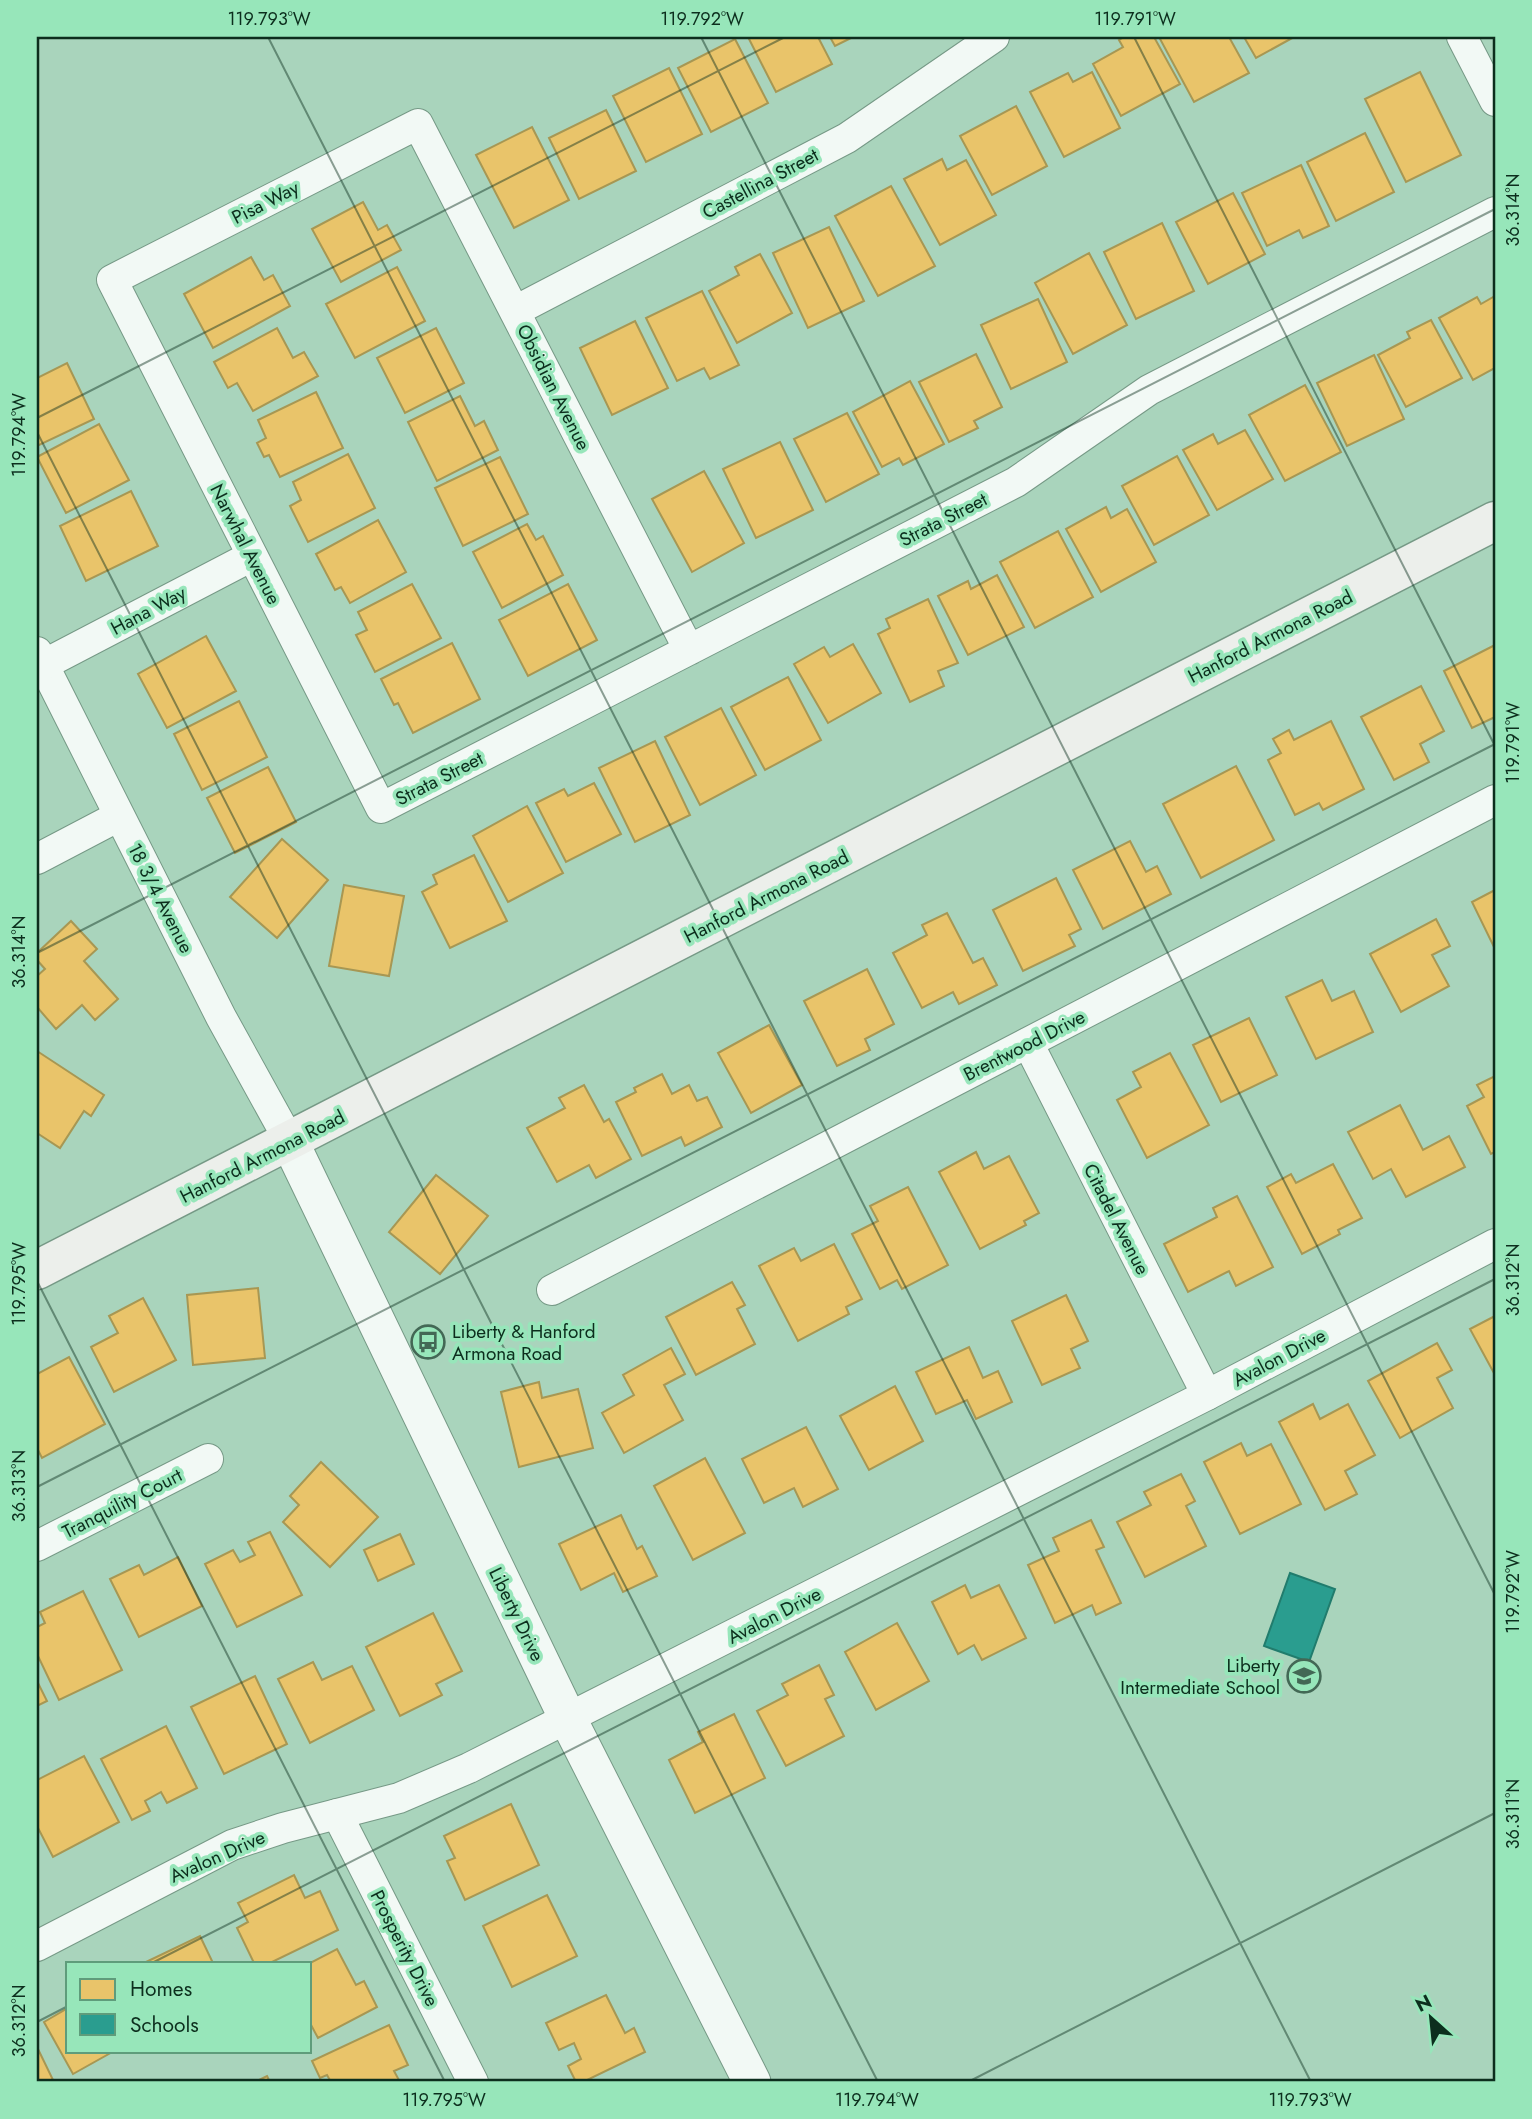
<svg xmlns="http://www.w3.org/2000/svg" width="1532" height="2119" font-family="Jost,sans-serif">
<rect width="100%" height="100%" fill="#a9d4bc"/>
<!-- homes -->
<g fill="#e9c46a" stroke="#a79753" stroke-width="2">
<path d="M748 37H818L832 64 776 92Z"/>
<path d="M830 37H853L835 46Z"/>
<path d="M1124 37H1154L1180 84 1121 116 1093 64 1123 47 1119 40Z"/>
<path d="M1159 37H1229L1249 73 1194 102Z"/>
<path d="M1244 37H1294L1256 58Z"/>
<path d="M735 39 768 103 711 132 678 68Z"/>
<path d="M669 68 702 134 646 162 613 96Z"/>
<path d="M1092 72 1120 128 1064 157 1030 92 1068 73 1073 82Z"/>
<path d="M1420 72 1461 155 1406 182 1365 99Z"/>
<path d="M1016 106 1047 166 992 195 960 136Z"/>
<path d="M606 110 636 171 579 199 549 138Z"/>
<path d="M532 127 569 200 514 228 476 155Z"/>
<path d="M1365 133 1394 192 1336 221 1307 162Z"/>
<path d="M942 159 947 170 966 160 996 215 940 245 904 179Z"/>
<path d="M1301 165 1329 226 1303 238 1299 230 1267 246 1242 193Z"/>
<path d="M891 186 935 266 878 296 835 216Z"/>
<path d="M1233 193 1265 254 1208 284 1176 222Z"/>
<path d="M363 202 378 230 387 225 401 250 341 282 312 229Z"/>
<path d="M1162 223 1194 291 1136 319 1104 252Z"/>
<path d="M829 227 864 301 808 328 773 253Z"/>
<path d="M1089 253 1127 325 1073 354 1035 283Z"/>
<path d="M760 254 792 313 737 343 709 291 739 275 735 267Z"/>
<path d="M251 257 264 280 273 275 290 306 213 348 184 294Z"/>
<path d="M397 267 425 321 355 358 326 304Z"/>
<path d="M702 291 739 365 710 379 704 368 677 381 646 318Z"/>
<path d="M1495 296V368L1473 380 1439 318 1477 297 1481 304Z"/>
<path d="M1038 299 1067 362 1011 389 981 325Z"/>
<path d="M1431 320 1462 378 1406 407 1378 355 1410 338 1407 332Z"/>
<path d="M635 321 668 388 612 415 580 348Z"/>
<path d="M277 328 293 358 304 352 318 376 253 411 237 383 228 388 214 362Z"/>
<path d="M436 328 464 383 405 413 377 358Z"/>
<path d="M976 354 1002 407 974 421 978 428 949 442 919 382Z"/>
<path d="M1374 355 1404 419 1347 446 1317 383Z"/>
<path d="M67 363 94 419 37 446V378Z"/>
<path d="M910 381 944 444 903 465 899 458 882 467 853 412Z"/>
<path d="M1305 385 1341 452 1285 481 1249 415Z"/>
<path d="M316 392 343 448 280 477 269 455 264 457 257 443 266 438 258 420Z"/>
<path d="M460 396 475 426 484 421 498 450 437 481 408 422Z"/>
<path d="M847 413 879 474 826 502 794 439Z"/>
<path d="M99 424 129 480 66 513 37 457Z"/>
<path d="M1245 430 1273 479 1217 510 1183 450 1213 434 1218 444Z"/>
<path d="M780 442 813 510 756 538 723 469Z"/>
<path d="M348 454 375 508 308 542 290 506 301 500 293 482Z"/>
<path d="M1177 456 1209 515 1154 545 1122 486Z"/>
<path d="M500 457 528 514 463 546 435 488Z"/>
<path d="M704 471 744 543 692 572 652 499Z"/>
<path d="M131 491 158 546 86 581 60 526Z"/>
<path d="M1106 507 1111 518 1127 509 1156 562 1101 592 1066 529Z"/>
<path d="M378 520 406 572 350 603 341 587 335 590 316 554Z"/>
<path d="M527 524 536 540 543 536 563 575 502 608 473 552Z"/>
<path d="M1058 531 1093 597 1035 628 1000 562Z"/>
<path d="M997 575 1024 627 968 655 938 596 968 581 971 589Z"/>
<path d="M412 584 441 638 375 672 356 635 367 630 358 612Z"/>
<path d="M568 584 597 640 528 676 499 620Z"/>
<path d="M928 599 958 663 938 671 944 686 910 702 878 634 890 628 886 619Z"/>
<path d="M206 636 236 691 167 728 138 674Z"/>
<path d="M452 643 480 699 413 733 398 703 394 705 381 679Z"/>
<path d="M853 644 881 693 828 723 794 664 824 647 830 657Z"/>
<path d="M1495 645V717L1472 728 1444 671Z"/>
<path d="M788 677 821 740 765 770 731 707Z"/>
<path d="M1421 686 1444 731 1420 744 1429 762 1394 780 1361 717Z"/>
<path d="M239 701 267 757 202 790 174 734Z"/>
<path d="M721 708 756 775 700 805 665 737Z"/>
<path d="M1331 721 1364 789 1323 810 1319 803 1295 815 1268 760 1281 753 1273 739 1289 730 1294 740Z"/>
<path d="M655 741 690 815 635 842 599 768Z"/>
<path d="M1236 766 1274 840 1201 878 1163 804Z"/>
<path d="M268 767 296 822 235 853 207 798Z"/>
<path d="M594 783 621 834 566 862 536 803 564 789 568 796Z"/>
<path d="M527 806 563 873 508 902 473 836Z"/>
<path d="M282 839 328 880 277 938 230 897Z"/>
<path d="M1130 841 1146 872 1157 866 1171 894 1103 929 1073 870Z"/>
<path d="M474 855 507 921 450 948 422 892 437 884 433 875Z"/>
<path d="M1056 878 1081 929 1069 935 1075 946 1023 971 993 910Z"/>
<path d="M344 885 404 896 389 976 329 966Z"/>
<path d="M1495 890V949L1472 902Z"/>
<path d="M947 913 973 963 983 958 997 985 959 1004 953 992 922 1008 893 953 927 935 922 925Z"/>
<path d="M1436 919 1450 946 1432 955 1449 986 1401 1012 1370 954Z"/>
<path d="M71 921 97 949 84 961 118 999 95 1020 82 1005 56 1029 37 1007V976L45 969 37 960V953Z"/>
<path d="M867 969 894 1024 865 1039 870 1050 837 1066 804 1001Z"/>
<path d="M1322 980 1332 1001 1354 991 1373 1032 1316 1059 1286 997Z"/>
<path d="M1249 1018 1277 1075 1221 1102 1193 1045Z"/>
<path d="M769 1025 802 1085 751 1113 718 1053Z"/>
<path d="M37 1051 104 1095 91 1116 84 1111 60 1148 37 1133Z"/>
<path d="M1170 1053 1209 1125 1147 1158 1117 1100 1141 1087 1133 1072Z"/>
<path d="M662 1074 672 1094 689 1085 697 1101 707 1097 722 1127 685 1146 681 1137 642 1156 616 1102 636 1092 634 1088Z"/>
<path d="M1495 1076V1152L1491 1154 1467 1106 1484 1097 1477 1085Z"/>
<path d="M584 1085 604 1122 609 1119 631 1159 596 1178 589 1165 557 1182 527 1128 565 1108 559 1098Z"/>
<path d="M1400 1105 1423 1150 1449 1136 1465 1167 1406 1197 1391 1169 1373 1179 1348 1132Z"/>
<path d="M976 1152 984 1169 1009 1156 1039 1213 1024 1221 1026 1225 980 1249 939 1172Z"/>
<path d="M1333 1164 1362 1218 1338 1230 1340 1234 1302 1254 1267 1187 1291 1174 1296 1183Z"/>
<path d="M436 1175 488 1216 440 1274 389 1232Z"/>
<path d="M908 1187 948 1265 902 1289 897 1280 880 1289 852 1234 878 1221 870 1206Z"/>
<path d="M1237 1196 1273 1267 1236 1286 1229 1271 1188 1292 1164 1244 1217 1217 1213 1208Z"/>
<path d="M834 1244 862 1299 846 1307 849 1314 798 1341 759 1266 794 1248 801 1261Z"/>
<path d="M732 1282 745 1305 737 1309 755 1344 696 1375 666 1317Z"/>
<path d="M258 1288 265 1358 193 1365 187 1295Z"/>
<path d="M1066 1295 1088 1341 1071 1349 1080 1368 1042 1385 1012 1321Z"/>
<path d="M143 1298 176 1360 114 1392 91 1347 118 1333 109 1316Z"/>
<path d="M1495 1316V1375L1470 1329Z"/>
<path d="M1437 1343 1452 1370 1437 1378 1453 1408 1400 1438 1368 1381Z"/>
<path d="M969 1347 983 1378 998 1371 1012 1402 976 1419 967 1400 936 1414 916 1372Z"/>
<path d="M671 1348 685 1374 664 1385 683 1420 624 1453 602 1413 634 1395 623 1375Z"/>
<path d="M69 1357 105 1424 42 1458 37 1448V1374Z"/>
<path d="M539 1382 542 1398 578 1389 593 1448 519 1467 501 1392Z"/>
<path d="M895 1386 923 1441 869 1470 840 1416Z"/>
<path d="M1313 1404 1320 1419 1348 1404 1375 1455 1345 1471 1357 1494 1325 1510 1279 1422Z"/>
<path d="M806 1427 838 1489 803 1507 794 1488 764 1503 742 1459Z"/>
<path d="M1241 1443 1247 1456 1271 1444 1301 1504 1240 1534 1204 1462Z"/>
<path d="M705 1458 745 1533 693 1560 654 1486Z"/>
<path d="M321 1462 378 1517 330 1567 283 1522 299 1505 290 1496Z"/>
<path d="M1181 1474 1195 1501 1186 1506 1206 1546 1145 1577 1117 1522 1151 1505 1144 1492Z"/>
<path d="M621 1515 637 1549 642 1546 657 1576 623 1592 614 1573 581 1590 559 1544Z"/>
<path d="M1091 1520 1104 1547 1096 1550 1121 1603 1096 1615 1092 1605 1055 1623 1028 1565 1059 1551 1053 1538Z"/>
<path d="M270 1532 302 1595 237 1627 205 1564 233 1550 240 1562 255 1555 248 1542Z"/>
<path d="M400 1534 414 1564 378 1581 364 1550Z"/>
<path d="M178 1557 202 1606 139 1637 110 1579 139 1565 144 1575Z"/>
<path d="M965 1585 971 1598 999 1585 1026 1638 982 1660 974 1645 958 1654 932 1602Z"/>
<path d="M83 1591 122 1670 59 1700 37 1654V1627L45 1623 40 1612Z"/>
<path d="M433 1613 462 1671 436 1684 442 1695 400 1716 366 1647Z"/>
<path d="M897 1623 929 1681 876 1710 845 1652Z"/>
<path d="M313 1662 322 1680 352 1666 374 1710 310 1743 278 1679Z"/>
<path d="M819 1665 834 1695 825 1699 844 1736 786 1766 757 1711 788 1695 782 1684Z"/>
<path d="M255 1676 287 1744 224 1774 191 1707Z"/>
<path d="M37 1681 47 1701 37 1706Z"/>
<path d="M734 1714 765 1778 695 1813 669 1760 703 1742 698 1732Z"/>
<path d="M166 1726 197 1788 167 1803 161 1792 145 1801 150 1811 132 1820 101 1759Z"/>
<path d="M84 1756 119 1822 53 1857 37 1826V1780Z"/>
<path d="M511 1804 539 1865 465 1900 447 1861 455 1858 444 1836Z"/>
<path d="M294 1875 305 1898 320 1891 338 1930 270 1963H254L237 1928 248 1922 238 1903Z"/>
<path d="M547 1895 577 1956 512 1987 483 1926Z"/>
<path d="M200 1936 213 1963H144Z"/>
<path d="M337 1949 356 1985 364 1981 377 2007 318 2038 310 2023V1963Z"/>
<path d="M606 1995 625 2033 634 2028 645 2052 583 2082H576L568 2066 581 2059 574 2043 559 2050 546 2023Z"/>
<path d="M68 2008V2051H114L73 2074 44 2022Z"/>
<path d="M389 2025 408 2065 394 2071 400 2082H331L327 2075 320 2078 312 2061Z"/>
<path d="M37 2047 54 2082H37Z"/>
<path d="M267 2076 270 2082H255Z"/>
</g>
<!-- schools -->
<path fill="#2a9d8f" stroke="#217c6d" stroke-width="2" d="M1290 1573 1335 1589 1309 1662 1264 1646Z"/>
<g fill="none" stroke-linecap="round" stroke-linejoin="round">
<defs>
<g id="minor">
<path d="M1462 37 1495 101"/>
<path d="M515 311 847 138 994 37"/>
<path d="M689 650 418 124 112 280 381 808 1016 482 1149 390 1495 212"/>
<path d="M37 652 221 1017 290 1142"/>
<path d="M43 665 252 556"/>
<path d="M37 859 119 816"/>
<path d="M1028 1043 1207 1395"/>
<path d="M552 1290 1495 800"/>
<path d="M37 1546 208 1459"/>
<path d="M337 1814 473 2082"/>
<path d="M37 1946 232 1845 283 1828 399 1798 469 1768 1207 1395 1495 1244"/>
</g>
<path id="tertiary" d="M290 1142 568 1719 752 2082"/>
<path id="secondary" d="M37 1270 1495 521"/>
</defs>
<!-- minor casing -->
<use href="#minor" stroke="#769986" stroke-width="32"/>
<!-- tertiary casing -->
<use href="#tertiary" stroke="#769986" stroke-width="39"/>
<!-- secondary casing -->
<use href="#secondary" stroke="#769986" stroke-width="41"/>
<!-- minor -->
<use href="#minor" stroke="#f2f9f5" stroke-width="30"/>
<!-- tertiary -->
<use href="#tertiary" stroke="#f2f9f5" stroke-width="37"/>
<!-- secondary -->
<use href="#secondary" stroke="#ecefeb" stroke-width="38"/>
</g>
<!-- ticks -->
<path fill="none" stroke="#0c2e1d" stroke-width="2" stroke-opacity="0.45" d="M268 37 1311 2082M701 37 1495 1595M1134 37 1495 746M37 418 785 37M37 432 878 2082M37 953 1495 209M37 1281 445 2082M37 1487 1495 744M152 1963 1495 1279M37 2022 68 2006M968 2082 1495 1813"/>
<!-- icons -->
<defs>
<symbol id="bus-ring" viewBox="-11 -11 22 22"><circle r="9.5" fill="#97e6ba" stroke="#436855" stroke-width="1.5"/><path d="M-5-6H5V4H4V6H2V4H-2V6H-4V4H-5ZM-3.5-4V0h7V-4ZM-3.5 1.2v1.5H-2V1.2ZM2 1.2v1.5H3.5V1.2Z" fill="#436855"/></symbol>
<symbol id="school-ring" viewBox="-11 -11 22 22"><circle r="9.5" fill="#97e6ba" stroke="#436855" stroke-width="1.5"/><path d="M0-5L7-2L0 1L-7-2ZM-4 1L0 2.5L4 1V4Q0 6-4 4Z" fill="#436855"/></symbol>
</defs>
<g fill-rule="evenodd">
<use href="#bus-ring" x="409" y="1323" width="38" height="38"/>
<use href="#school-ring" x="1285" y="1657" width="38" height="38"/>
</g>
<g text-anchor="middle" stroke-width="7" stroke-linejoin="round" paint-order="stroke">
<!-- street labels -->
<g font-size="19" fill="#0c2e1d" stroke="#97e6ba">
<text transform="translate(760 183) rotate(-28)" y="7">Castellina Street</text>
<text transform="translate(265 202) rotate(-27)" y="7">Pisa Way</text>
<text transform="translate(554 387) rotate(63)" y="7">Obsidian Avenue</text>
<text transform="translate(943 519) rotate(-27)" y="7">Strata Street</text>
<text transform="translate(246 544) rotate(63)" y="7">Narwhal Avenue</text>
<text transform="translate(148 610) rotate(-28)" y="7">Hana Way</text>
<text transform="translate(1270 636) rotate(-27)" y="7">Hanford Armona Road</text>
<text transform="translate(439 778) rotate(-27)" y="7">Strata Street</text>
<text transform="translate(766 896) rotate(-27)" y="7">Hanford Armona Road</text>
<text transform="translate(161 898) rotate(63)" y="7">18 3/4 Avenue</text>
<text transform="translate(1024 1045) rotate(-27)" y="7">Brentwood Drive</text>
<text transform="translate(262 1156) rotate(-27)" y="7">Hanford Armona Road</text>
<text transform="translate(1117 1219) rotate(63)" y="7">Citadel Avenue</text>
<text transform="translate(1279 1357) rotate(-28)" y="7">Avalon Drive</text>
<text transform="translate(122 1503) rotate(-27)" y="7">Tranquility Court</text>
<text transform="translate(517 1614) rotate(64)" y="7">Liberty Drive</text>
<text transform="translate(774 1615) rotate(-27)" y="7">Avalon Drive</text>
<text transform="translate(217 1856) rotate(-24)" y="7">Avalon Drive</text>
<text transform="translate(405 1948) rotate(63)" y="7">Prosperity Drive</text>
</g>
<!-- poi labels -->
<g font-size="19" fill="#0c2e1d" stroke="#97e6ba" text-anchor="start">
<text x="452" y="1338">Liberty &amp; Hanford<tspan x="452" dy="22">Armona Road</tspan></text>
<text x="1280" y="1672" text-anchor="end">Liberty<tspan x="1280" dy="22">Intermediate School</tspan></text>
</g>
</g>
<!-- border -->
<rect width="1532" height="2119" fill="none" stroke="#97e6ba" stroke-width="77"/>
<!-- legend -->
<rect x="66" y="1962" width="245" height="91" fill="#97e6ba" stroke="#5f9c7b" stroke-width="2"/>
<rect x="80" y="1979" width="35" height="21" fill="#e9c46a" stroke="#5f9c7b" stroke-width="2"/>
<text x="130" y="1996" font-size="21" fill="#0c2e1d">Homes</text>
<rect x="80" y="2014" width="35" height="21" fill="#2a9d8f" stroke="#5f9c7b" stroke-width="2"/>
<text x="130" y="2032" font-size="21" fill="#0c2e1d">Schools</text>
<!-- north arrow -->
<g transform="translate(1431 2018) rotate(333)" stroke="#97e6ba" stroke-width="5" paint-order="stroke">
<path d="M0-5L12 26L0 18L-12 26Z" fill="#0c2e1d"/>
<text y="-10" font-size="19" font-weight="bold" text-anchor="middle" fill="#0c2e1d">N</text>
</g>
<rect x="38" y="38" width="1456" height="2042" fill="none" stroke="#0c2e1d" stroke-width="2.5"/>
<g font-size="18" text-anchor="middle" fill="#0c2e1d">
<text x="269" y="25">119.793°W</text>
<text x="702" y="25">119.792°W</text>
<text x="1135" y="25">119.791°W</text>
<text transform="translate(1513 210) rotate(-90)" y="6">36.314°N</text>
<text transform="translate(19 435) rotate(-90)" y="6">119.794°W</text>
<text transform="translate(1513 743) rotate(-90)" y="6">119.791°W</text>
<text transform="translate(19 952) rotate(-90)" y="6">36.314°N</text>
<text transform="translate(1513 1280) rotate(-90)" y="6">36.312°N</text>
<text transform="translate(19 1284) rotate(-90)" y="6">119.795°W</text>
<text transform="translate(19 1486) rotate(-90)" y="6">36.313°N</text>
<text transform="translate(1513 1592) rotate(-90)" y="6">119.792°W</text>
<text transform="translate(1513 1814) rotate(-90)" y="6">36.311°N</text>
<text transform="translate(19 2021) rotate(-90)" y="6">36.312°N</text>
<text x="444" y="2106">119.795°W</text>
<text x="877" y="2106">119.794°W</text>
<text x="1310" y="2106">119.793°W</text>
</g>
</svg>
